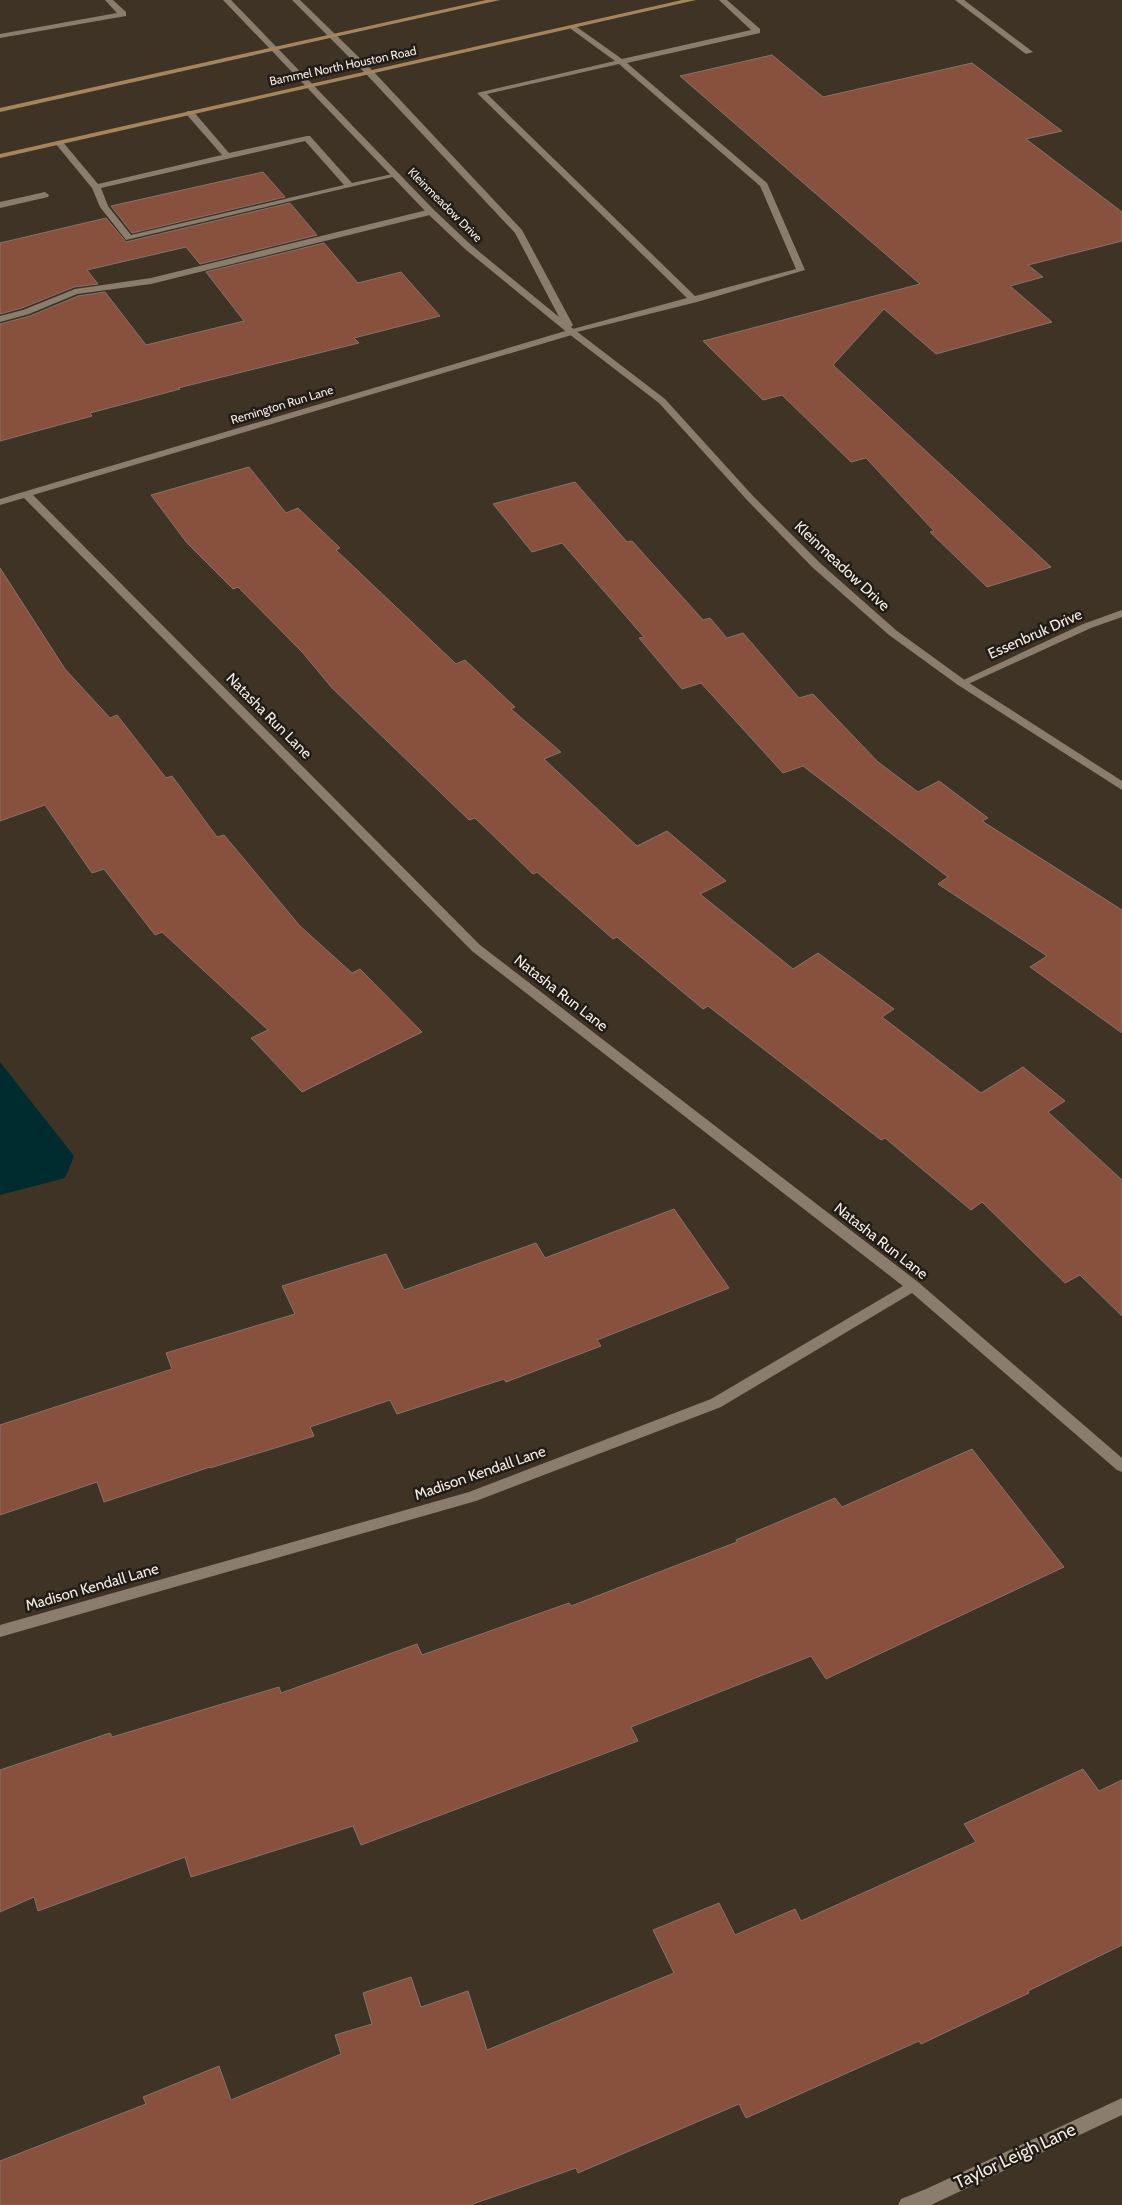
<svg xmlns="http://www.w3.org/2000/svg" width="1122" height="2205" font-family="Cabin,sans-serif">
<rect width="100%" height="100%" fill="#3f3325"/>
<!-- water -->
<path fill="#002c2f" d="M0 1062 74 1156 65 1178 0 1195Z"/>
<!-- building -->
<g fill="#87513e" stroke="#88726b">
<path d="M772 55 823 97 972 63 1062 131 1026 139 1122 212V241L1028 265 1043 277 1010 286 1052 322 936 354 884 309 833 365 1051 567 987 587 930 532 934 531 866 458 851 462 782 395 763 400 703 341 920 284 680 76Z"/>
<path d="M263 172 285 197 132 233 111 206Z"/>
<path d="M290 203 317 235 200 264 186 247 87 270 98 284 74 287 22 308 0 314V243L106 218 126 242Z"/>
<path d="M324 243 358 283 401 272 440 316 354 338 359 343 178 388 180 389 90 413 92 416 0 441V324L30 316 78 296 105 292 146 345 244 321 206 272Z"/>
<path d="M249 467 286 513 298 508 340 548 336 550 456 664 465 660 515 707 511 709 561 752 544 759 637 846 667 831 726 881 700 894 793 969 818 953 894 1009 882 1017 981 1093 1023 1067 1065 1101 1048 1112 1122 1180V1316L1080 1275 1065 1283 982 1202 971 1210 885 1138 881 1140 708 1006 703 1009 617 937 613 939 537 872 533 874 475 818 469 820 332 688 303 653 238 587 233 589 187 543 151 495Z"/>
<path d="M575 482 627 542 632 541 703 620 710 618 727 638 743 633 799 698 813 694 878 762 918 792 939 781 988 818 982 821 1122 910V1033L1030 967 1047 956 938 884 948 877 803 766 783 773 701 683 682 689 639 638 644 637 562 543 532 552 493 504Z"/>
<path d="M0 568 65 669 110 718 117 715 166 778 172 776 217 837 224 835 300 926 352 973 360 969 422 1032 302 1092 251 1038 268 1030 162 932 155 935 104 869 92 873 45 805 0 821Z"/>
<path d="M674 1209 729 1288 597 1340 601 1346 506 1382 504 1379 397 1414 390 1400 310 1427 314 1436 210 1468V1467L104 1502 97 1482 0 1515V1425L172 1369 166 1353 295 1314 282 1286 386 1254 404 1290 536 1243 545 1258Z"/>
<path d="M972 1449 1064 1567 826 1679 811 1656 631 1727 638 1741 361 1845 353 1826 191 1877 185 1857 38 1911 34 1897 0 1912V1770L110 1733 112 1737 279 1687 281 1693 417 1644 422 1655 569 1603 571 1606 737 1542 736 1540 835 1498 842 1507Z"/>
<path d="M1083 1769 1099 1791 1122 1780V1945L1028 1991 1029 1993 921 2044 919 2041 746 2118 739 2104 578 2173 576 2168 470 2205H0V2161L146 2104 143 2097 219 2066 231 2100 341 2054 335 2035 372 2024 363 1993 411 1977 421 2007 468 1991 487 2050 674 1973 653 1930 719 1903 735 1935 795 1909 801 1921 976 1842 964 1824Z"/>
</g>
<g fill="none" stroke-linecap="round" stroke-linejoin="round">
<!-- service -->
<g fill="#8b7d6d" fill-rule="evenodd">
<path d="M105 0H113L126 12V16L0 38V34L117 13Z"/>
<path d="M719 0H727L760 29V33L627 63 767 183 805 270 697 302 569 334V330L687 298 477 93 615 61 571 29V25H574L622 59 751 30ZM619 64 760 186 796 269 695 296 487 94Z"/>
<path d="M955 0H964L1033 52 1026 54Z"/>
<path d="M187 111H193L229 153 307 136H310L352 183 397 173 401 175 126 240 100 207 92 188 55 143 62 141 98 184 222 155 187 115ZM305 141 344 185 131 235 108 206 101 188Z"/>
<path d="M45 192 49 195 48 197 0 208V202Z"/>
<path d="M431 209 434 210V214L151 284 77 294 29 314 0 322V316L23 310 75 289 151 278Z"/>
</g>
<!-- minor -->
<g fill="#8b7d6d" fill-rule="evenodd">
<path d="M572 329 575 330V334L33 495 480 945 918 1282 1122 1458V1472L1117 1470 912 1293 721 1407 476 1501 0 1637V1625L469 1492 711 1399 903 1286 472 951 24 498 0 505V499L23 492Z"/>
<path d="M1122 610V617L1091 628 966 685H958L957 683 1083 624Z"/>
<path d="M1122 2098V2115L931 2205H898L901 2199 926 2189Z"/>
</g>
<!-- tertiary -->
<path fill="#8b7d6d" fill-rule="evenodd" d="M223 0H231L434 210 471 245 559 317 515 233 367 75 292 0H300L373 71 522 230 573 325 571 327 665 399 753 496 820 563 897 631 966 681 1122 781V790L958 685 889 635 812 567 747 500 659 403 569 334 465 249 428 214Z"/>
<!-- secondary -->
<g fill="#a6855c" fill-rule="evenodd">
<path d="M486 0H500L0 112V108Z"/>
<path d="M682 0H696L0 158V154Z"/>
</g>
</g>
<g text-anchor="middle" stroke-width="5" stroke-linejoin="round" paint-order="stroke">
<!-- far-street labels -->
<g font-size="12" fill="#f4ece3" stroke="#221c16">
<text transform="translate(343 66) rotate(-12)" y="4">Bammel North Houston Road</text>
<text transform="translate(445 205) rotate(45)" y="4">Kleinmeadow Drive</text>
<text transform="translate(282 405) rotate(-17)" y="4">Remington Run Lane</text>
</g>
<!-- street labels -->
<g font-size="15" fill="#f4ece3" stroke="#221c16">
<text transform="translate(842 566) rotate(43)" y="5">Kleinmeadow Drive</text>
<text transform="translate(1035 634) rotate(-24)" y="5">Essenbruk Drive</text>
<text transform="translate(269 716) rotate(45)" y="5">Natasha Run Lane</text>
<text transform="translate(561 993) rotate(38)" y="5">Natasha Run Lane</text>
<text transform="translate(881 1241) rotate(38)" y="5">Natasha Run Lane</text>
<text transform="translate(480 1473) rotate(-19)" y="5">Madison Kendall Lane</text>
<text transform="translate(92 1587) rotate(-16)" y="5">Madison Kendall Lane</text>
</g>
<!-- near-street labels -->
<g font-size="18" fill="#f4ece3" stroke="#221c16">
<text transform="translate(1015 2156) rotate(-25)" y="6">Taylor Leigh Lane</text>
</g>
</g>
</svg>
